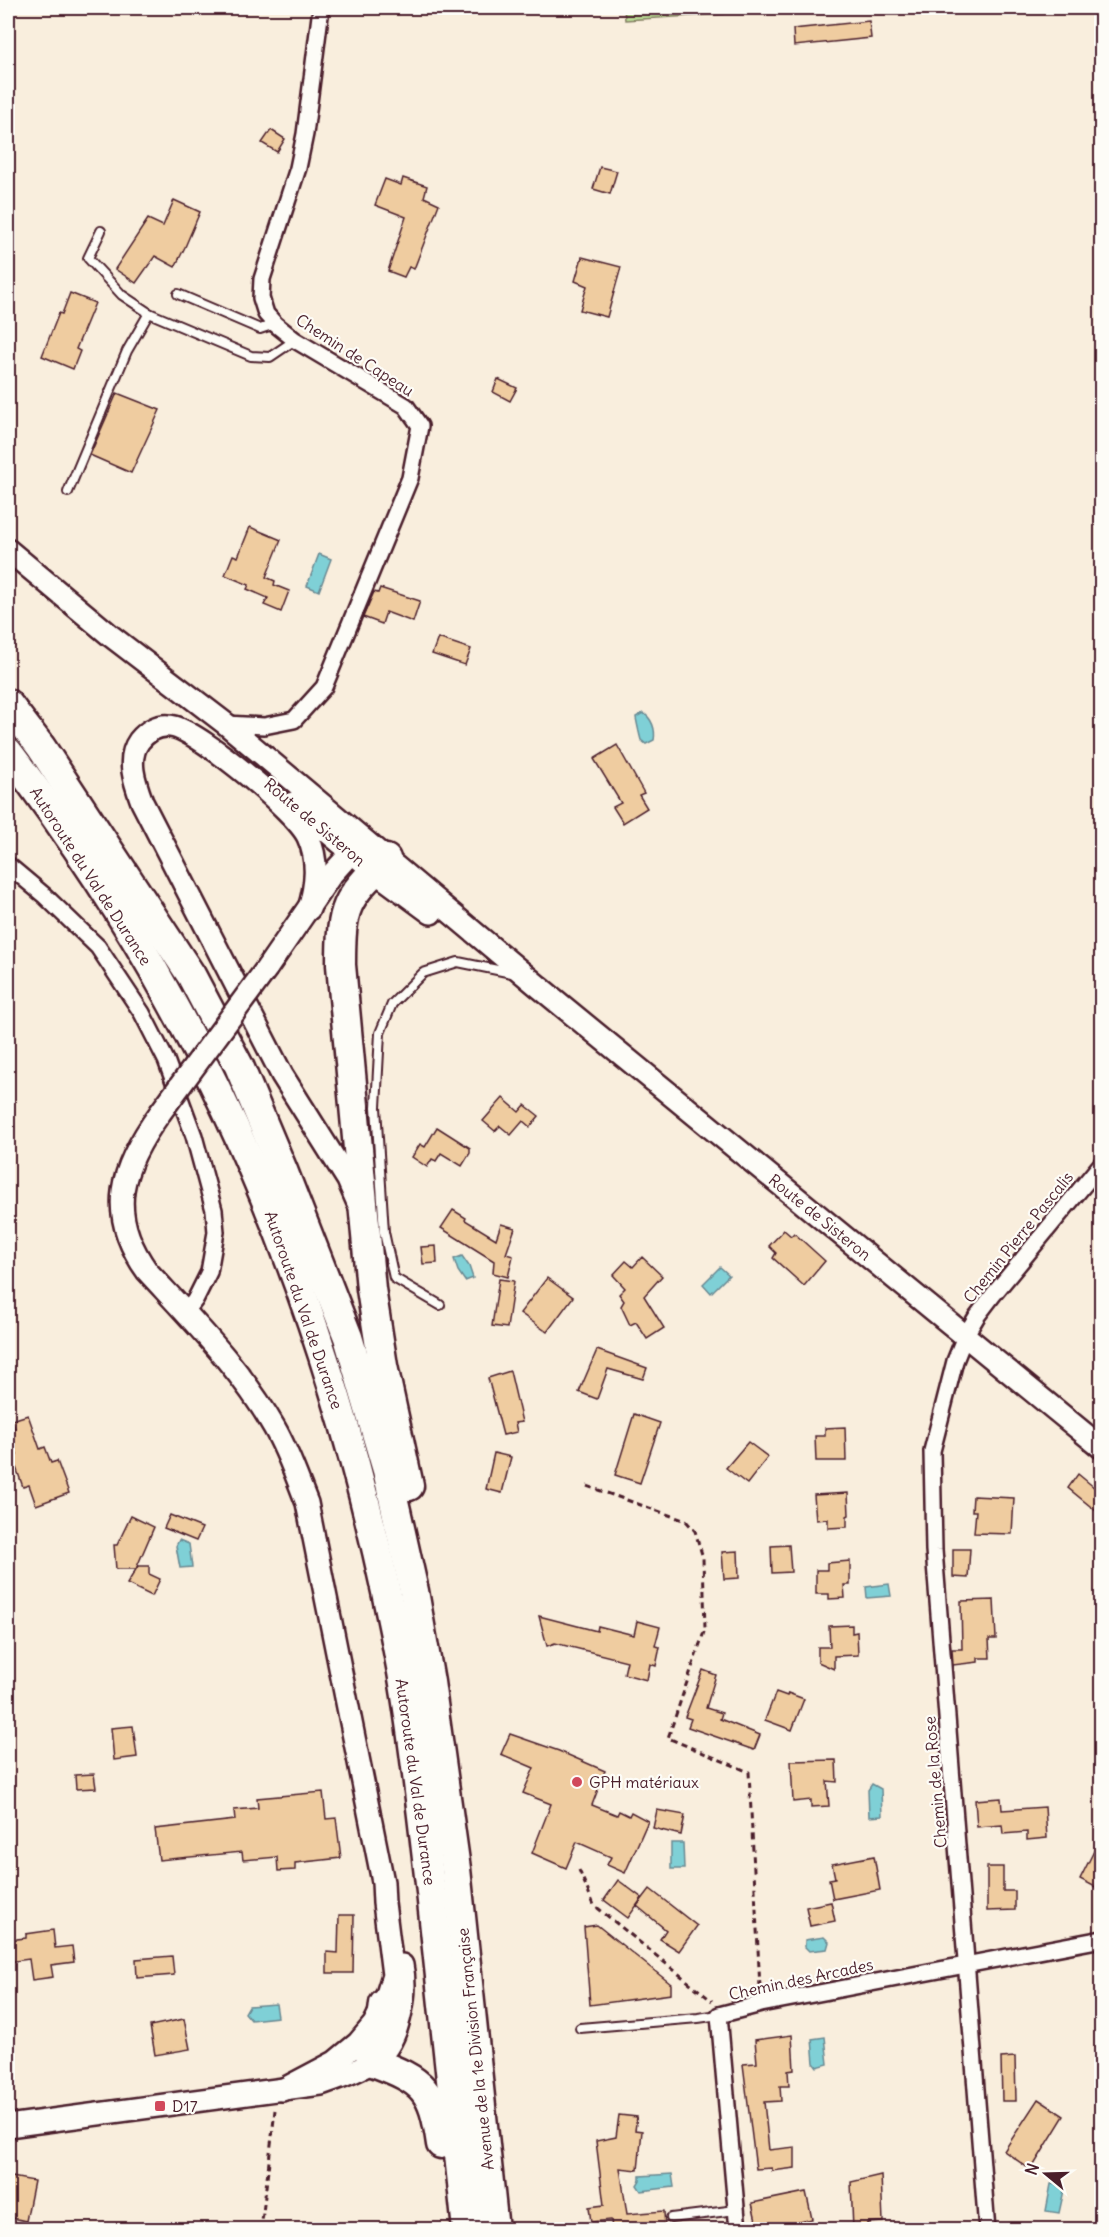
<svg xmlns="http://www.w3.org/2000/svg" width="1109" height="2237" font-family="Delius,sans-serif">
<rect width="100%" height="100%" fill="#f9eedd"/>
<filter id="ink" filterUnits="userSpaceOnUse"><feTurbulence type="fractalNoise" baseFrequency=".0167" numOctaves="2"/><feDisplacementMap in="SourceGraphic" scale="12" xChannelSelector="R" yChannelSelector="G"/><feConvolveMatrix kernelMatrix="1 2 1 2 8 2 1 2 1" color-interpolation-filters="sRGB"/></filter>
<g filter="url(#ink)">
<!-- green -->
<path fill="#b9db95" stroke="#827d60" stroke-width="1.5" d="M624 8H724V14L625 20Z"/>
<!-- water -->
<g fill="#7fd0d6" stroke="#6a8992" stroke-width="1.5">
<path d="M319 554 331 559 319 591 307 586Z"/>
<path d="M643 713C652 718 656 730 654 740L646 744 641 740C640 737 636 719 636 717Z"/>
<path d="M462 1256 469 1266 473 1278 465 1281 458 1271 454 1259Z"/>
<path d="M720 1267 729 1275 711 1293 703 1284Z"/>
<path d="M179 1540 189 1544 192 1567 180 1568 176 1546Z"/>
<path d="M889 1584 891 1596 867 1598 866 1587Z"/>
<path d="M872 1784 881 1789 882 1816 869 1817 868 1790Z"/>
<path d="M671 1843H683L684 1869H671Z"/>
<path d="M824 1937 829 1942 827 1949 809 1951 805 1947V1940Z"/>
<path d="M276 2004 278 2017 251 2020 245 2013 249 2006Z"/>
<path d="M825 2037 828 2064 817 2067 814 2063 812 2039Z"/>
<path d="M672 2174 674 2187 641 2191 637 2185 640 2180V2176Z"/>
<path d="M1051 2184 1065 2186 1059 2213 1046 2211Z"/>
</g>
<!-- building -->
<g fill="#efcca0" stroke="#4a1f2b" stroke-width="1.5">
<path d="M869 21 871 38 794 46 793 29Z"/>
<path d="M271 130 285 139 277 152 262 143Z"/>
<path d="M600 167 617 171 610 194 593 189Z"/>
<path d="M403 178 427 186 424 197 439 204 414 269 409 267 404 277 388 271 406 217 375 205 385 179 401 185Z"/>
<path d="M174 200 200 212 185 247 175 267 155 256 136 283 115 269 148 219 163 226Z"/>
<path d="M582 257 621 267 607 317 580 310 587 286 575 281Z"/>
<path d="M70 293 95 303 76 349 80 351 73 369 42 356 59 313 62 314Z"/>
<path d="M498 379 517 388 510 401 493 392Z"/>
<path d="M117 393 160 410 131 473 90 455Z"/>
<path d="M250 527 281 540 266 577 275 581 274 585 289 591 281 612 264 605 268 598 247 589 249 585 225 575 233 555 238 557Z"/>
<path d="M380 588 420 601 413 622 386 612 382 624 363 617 374 592 378 593Z"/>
<path d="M438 638 471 649 465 665 432 654Z"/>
<path d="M617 745 644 793 639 795 647 808 623 823 613 807 621 803 594 759Z"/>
<path d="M503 1098 519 1112 525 1105 539 1116 530 1127 523 1121 511 1135 500 1126 495 1131 483 1121Z"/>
<path d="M437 1127 470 1148V1153L462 1166 441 1153 436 1161 432 1159 427 1167 412 1157 420 1144 425 1147Z"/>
<path d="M453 1210 466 1218 465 1220 496 1239 501 1224 515 1228 506 1254 513 1256 508 1277 493 1273 494 1261 441 1228Z"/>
<path d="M784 1230 791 1236 794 1233 825 1261 804 1286 773 1258 776 1253 769 1246Z"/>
<path d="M436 1246 437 1263 423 1264 421 1247Z"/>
<path d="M642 1257 662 1276 644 1296 664 1328 647 1339 636 1322 630 1325 621 1306 624 1301 619 1294 625 1288 613 1275 626 1261 633 1267Z"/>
<path d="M547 1278 573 1297 547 1332 520 1313Z"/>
<path d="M499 1279 514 1281 507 1328 492 1326Z"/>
<path d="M597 1350 647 1368 643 1379 608 1369 597 1399 579 1392Z"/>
<path d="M510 1371 522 1422 515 1423 517 1432 503 1435 488 1378Z"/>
<path d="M634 1414 660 1423 640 1483 615 1475Z"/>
<path d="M28 1415 40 1449 45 1447 51 1463 57 1461 69 1493 36 1505 29 1485 23 1487 12 1456 17 1454 8 1430 15 1428 12 1420Z"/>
<path d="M845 1427 846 1461H816L815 1436H825V1428Z"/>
<path d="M748 1442 768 1457 747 1484 726 1468Z"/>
<path d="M494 1453 511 1457 502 1493 486 1489Z"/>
<path d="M1078 1474 1101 1493V1515L1068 1488Z"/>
<path d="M848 1493 849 1515 847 1516V1527L828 1528V1519L816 1520 814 1495Z"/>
<path d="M973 1496 1014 1498 1012 1534 974 1533 976 1511H972Z"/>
<path d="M170 1515 202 1528 196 1541 164 1528Z"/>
<path d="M131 1516 154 1527 136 1569H116L114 1545H117Z"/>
<path d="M789 1545 791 1572 772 1573 771 1546Z"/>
<path d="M953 1549H970L968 1578 953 1577Z"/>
<path d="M738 1551 739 1578 724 1579 722 1552Z"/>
<path d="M850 1561V1585H844L845 1598 829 1599V1594H816V1570H827V1563Z"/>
<path d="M138 1566H149V1574L160 1579 152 1596 127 1584Z"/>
<path d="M994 1600 996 1639H989L990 1658H978V1662L953 1665 952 1649H962L961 1601Z"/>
<path d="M539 1616 597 1631 598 1626 634 1635 637 1621 660 1627 655 1646 660 1647 656 1666 650 1664 647 1680 624 1674 627 1661 555 1643 547 1646Z"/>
<path d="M852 1625V1633L857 1632 858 1655 834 1656V1669L818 1662V1647H830L829 1626Z"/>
<path d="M703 1670 716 1675 706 1708 722 1713 720 1719 760 1735 754 1750 688 1727 691 1719 685 1717Z"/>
<path d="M776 1692 787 1696 788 1693 804 1699 792 1730 765 1720Z"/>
<path d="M133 1726 137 1757 114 1760 111 1728Z"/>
<path d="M510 1734 559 1751 605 1771 592 1805 617 1815 619 1811 629 1816 631 1812 648 1821 625 1873 607 1865 611 1857 577 1842 566 1868 532 1853 551 1804 523 1793 534 1768 501 1754Z"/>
<path d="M836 1760 837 1782 827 1781 829 1806 811 1807V1800L793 1802 791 1761Z"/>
<path d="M94 1774 96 1788 76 1789 75 1775Z"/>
<path d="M323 1792 326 1819 336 1818 341 1858 295 1863V1870L278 1871 277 1857 243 1860 242 1852 159 1860 155 1829 235 1820 234 1810 258 1808 257 1798Z"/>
<path d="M1001 1798 1002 1810 1045 1807 1047 1838 1027 1840V1832L1003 1834 1002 1825 977 1827 975 1800Z"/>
<path d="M657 1810 685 1815 681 1835 653 1828Z"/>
<path d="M1101 1837V1890L1080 1879Z"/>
<path d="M874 1856 880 1890 833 1899 829 1879 835 1878 832 1864Z"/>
<path d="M987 1867H1003V1891H1015V1910L987 1911Z"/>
<path d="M618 1880 642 1898 628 1918 604 1900Z"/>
<path d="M650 1889 697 1926 679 1951 660 1939 666 1930 637 1906Z"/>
<path d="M831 1902 835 1921 810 1926 806 1907Z"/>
<path d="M339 1915H354L353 1973H327V1952L338 1953Z"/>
<path d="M597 1925 671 1984V1994L590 2005 584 1927Z"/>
<path d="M53 1930 55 1948 72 1946 74 1962 51 1965 53 1977 32 1980 29 1959 8 1962V1940L26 1938V1934Z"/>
<path d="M172 1956 174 1975 137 1978 136 1959Z"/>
<path d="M184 2019 190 2049 155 2055 150 2026Z"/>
<path d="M792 2035 794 2070 788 2071 789 2086H780L781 2101 764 2102 769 2150 795 2147V2168L772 2171V2168L756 2169 743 2064 757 2063 755 2040Z"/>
<path d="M1015 2057 1016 2101H1002L1001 2058Z"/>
<path d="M1038 2099 1064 2116 1031 2170 1004 2151Z"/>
<path d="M619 2115 637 2117 635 2130 642 2131 638 2170 620 2168 627 2214 664 2211 665 2229H612L611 2220 591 2222 589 2207 604 2205 596 2141 616 2137Z"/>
<path d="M881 2175 883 2222 867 2223V2229H853L851 2182Z"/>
<path d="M12 2177 34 2181 26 2221 8 2217V2179L11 2180Z"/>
<path d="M806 2192 812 2219 787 2225 788 2229H774L773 2226 758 2229 752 2203Z"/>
</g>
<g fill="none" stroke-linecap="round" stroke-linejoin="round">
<defs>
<g id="lane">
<path d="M101 231 88 258 122 295 149 313 251 356 270 357 295 340"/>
<path d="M178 294 260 329 275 324"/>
<path d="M68 492 127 351 149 313"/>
<path d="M440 1305 394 1278 384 1232 376 1107 380 1033 392 1004 423 973 458 962 512 973"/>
<path d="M580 2028 698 2018 719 2015"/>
<path d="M671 2218 736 2210"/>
</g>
<g id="street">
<path d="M226 724 264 726 294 720 324 687 410 478 420 426 406 406 295 340 275 324 266 314 261 298 262 279 298 168 305 134 321 8"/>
<path d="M8 865 45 896 98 947 142 1013 166 1060 194 1136 214 1210 216 1232 209 1272 195 1300 185 1313"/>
<path d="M738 2230 719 2015 761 2004 1102 1939"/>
<path d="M987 2230 934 1550 932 1451 955 1361 965 1336 977 1316 993 1295 1102 1163"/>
</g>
<g id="secondary">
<path d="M8 550 111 636 226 724 538 986 1102 1448"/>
<path d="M293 803 374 871 431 913"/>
<path d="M309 909C316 885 319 861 308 837 296 811 203 735 175 727 160 723 148 730 139 741 126 759 135 783 142 802L282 1075 348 1180 358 1203"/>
<path d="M267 968 331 875 361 842"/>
<path d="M160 1113C121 1167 105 1212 147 1271 192 1320 241 1369 274 1427 288 1451 297 1478 307 1503L383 1882 384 1903 393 1975 384 2004 374 2024 358 2043 335 2062 282 2090"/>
<path d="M8 2126 321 2084C338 2078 357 2072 372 2062 399 2046 408 1994 402 1965"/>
</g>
<g id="highway">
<path d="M8 704 41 747 191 975 239 1066 284 1173 348 1337 387 1470 414 1591 430 1682 456 1869 494 2230"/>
<path d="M8 752C66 829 122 911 168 996 284 1205 359 1438 402 1672 415 1745 422 1819 431 1892 443 2004 455 2117 467 2230"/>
<path d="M386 859C345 900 341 906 341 965L371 1289 383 1366 409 1486"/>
<path d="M384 2004 382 2021 369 2052 373 2062C424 2081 433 2089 441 2144"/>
</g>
</defs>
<!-- lane casing -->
<use href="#lane" stroke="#4a1f2b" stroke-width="12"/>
<!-- street casing -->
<use href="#street" stroke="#4a1f2b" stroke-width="20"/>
<!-- secondary casing -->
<use href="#secondary" stroke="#4a1f2b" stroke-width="26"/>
<!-- highway casing -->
<use href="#highway" stroke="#4a1f2b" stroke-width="33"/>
<!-- path -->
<g stroke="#4a1f2b" stroke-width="3" stroke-dasharray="6 4.5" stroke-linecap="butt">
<path d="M587 1486 686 1521 695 1531 703 1558 705 1629 668 1738 749 1772 760 1988"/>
<path d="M579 1870 594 1905 712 2001"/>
<path d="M261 2230 275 2110"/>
</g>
<!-- lane -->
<use href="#lane" stroke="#fdfcf7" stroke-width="8"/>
<!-- street -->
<use href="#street" stroke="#fdfcf7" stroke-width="15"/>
<!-- secondary -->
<use href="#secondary" stroke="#fdfcf7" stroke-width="21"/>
<!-- highway -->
<use href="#highway" stroke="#fdfcf7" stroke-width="28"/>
<defs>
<path id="secondary-bridge" d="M160 1113 267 968"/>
</defs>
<!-- secondary-bridge casing -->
<use href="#secondary-bridge" stroke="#4a1f2b" stroke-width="26" stroke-linecap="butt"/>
<!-- secondary-bridge -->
<use href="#secondary-bridge" stroke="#fdfcf7" stroke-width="21"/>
</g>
</g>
<!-- markers -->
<g fill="#d1495b" stroke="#fdfcf7" stroke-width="2">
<circle cx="577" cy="1782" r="6"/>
<rect x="154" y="2100" width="12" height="12" rx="3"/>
</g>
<g text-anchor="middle" stroke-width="4.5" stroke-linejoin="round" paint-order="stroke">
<!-- street labels -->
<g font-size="16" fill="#4a1f2b" stroke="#fdfcf7">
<text transform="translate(355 355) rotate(33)" y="6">Chemin de Capeau</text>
<text transform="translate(315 822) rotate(40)" y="6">Route de Sisteron</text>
<text transform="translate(91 876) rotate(57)" y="6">Autoroute du Val de Durance</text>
<text transform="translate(820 1217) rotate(39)" y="6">Route de Sisteron</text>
<text transform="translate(1018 1237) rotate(-51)" y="6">Chemin Pierre Pascalis</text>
<text transform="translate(304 1310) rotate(71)" y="6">Autoroute du Val de Durance</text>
<text transform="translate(416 1782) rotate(82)" y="6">Autoroute du Val de Durance</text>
<text transform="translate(935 1782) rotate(-95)" y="6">Chemin de la Rose</text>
<text transform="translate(801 1979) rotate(-12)" y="6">Chemin des Arcades</text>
<text transform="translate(475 2049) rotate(-96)" y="6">Avenue de la 1e Division Française</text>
</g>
<!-- poi labels -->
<g font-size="16" fill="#4a1f2b" stroke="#fdfcf7" text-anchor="start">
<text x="589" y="1788">GPH matériaux</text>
<text x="172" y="2112">D17</text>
</g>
</g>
<!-- margin -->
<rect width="1109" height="2237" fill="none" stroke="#fdfcf7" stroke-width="30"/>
<rect x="15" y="15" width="1079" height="2207" fill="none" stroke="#4a1f2b" stroke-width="2" filter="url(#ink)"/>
<!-- north arrow -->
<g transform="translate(1046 2174) rotate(289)" stroke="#fdfcf7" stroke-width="4.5" paint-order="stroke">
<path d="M0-4.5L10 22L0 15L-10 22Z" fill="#4a1f2b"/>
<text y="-9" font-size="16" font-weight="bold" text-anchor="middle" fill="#4a1f2b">N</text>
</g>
</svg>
